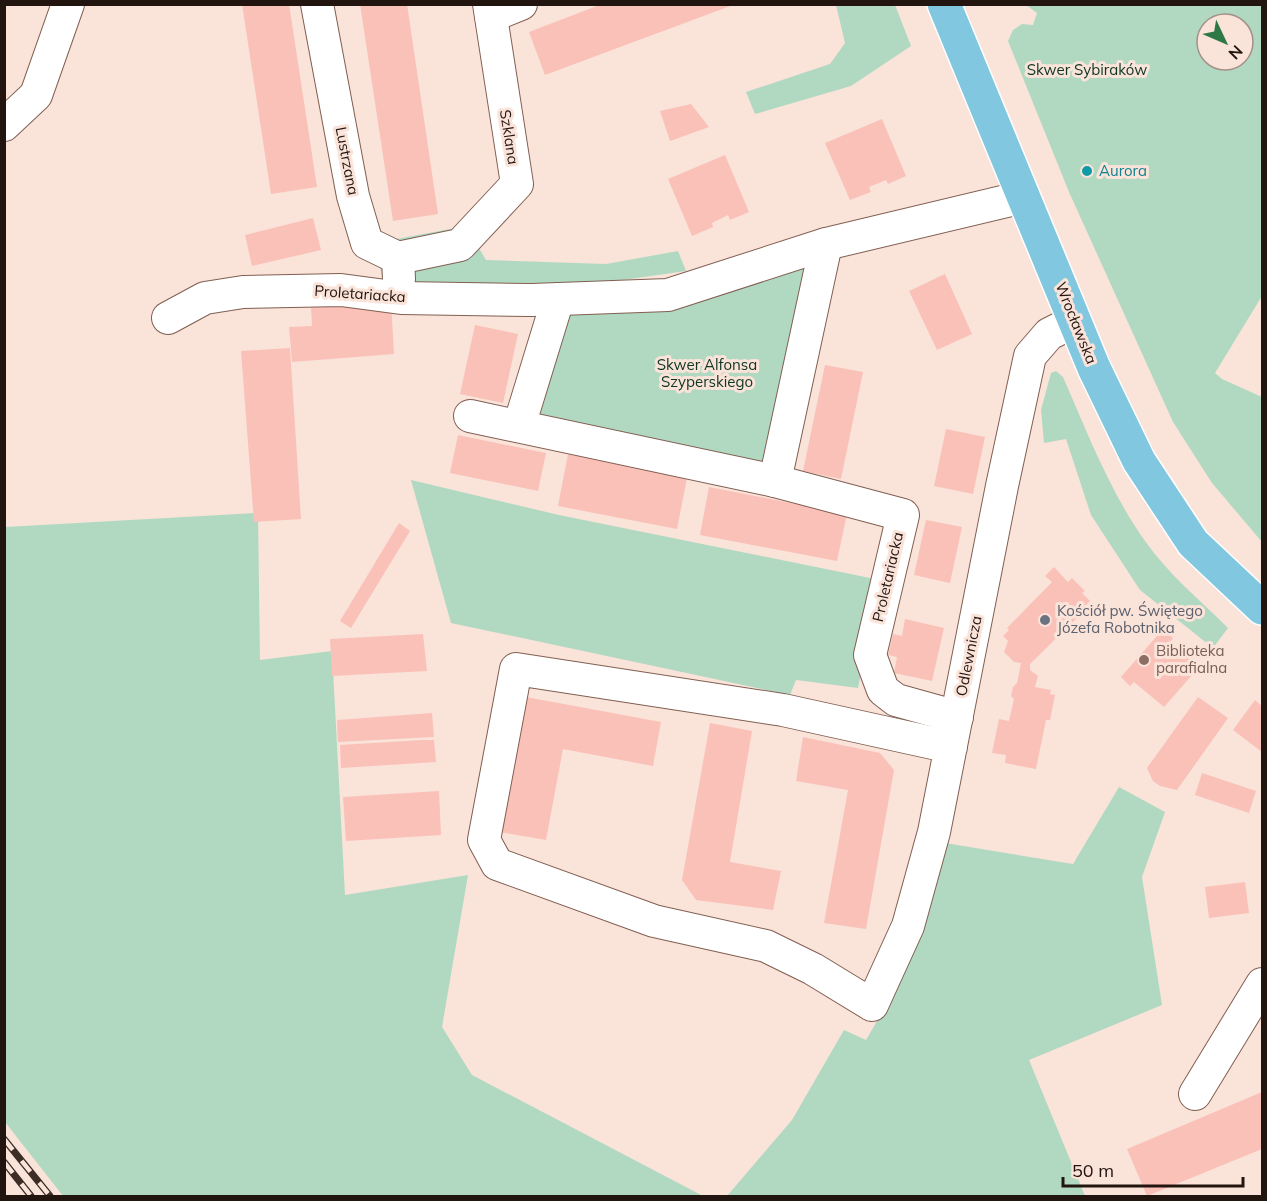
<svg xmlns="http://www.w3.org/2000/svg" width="1267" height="1201" font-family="Mulish,sans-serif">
<rect width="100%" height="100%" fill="#fae3d9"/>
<!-- green -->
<g fill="#b1d9c2" fill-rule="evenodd">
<path d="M836 5H895L911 46 851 86 755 114 746 92 830 64 845 43Z"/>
<path d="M1026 5H1262V296L1215 373 1222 379 1262 397V542L1212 483 1173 422 1069 192 1008 41 1013 30 1022 24 1033 25 1037 13ZM1207 24H1243V60H1207Z"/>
<path d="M466 226 486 260 606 264 678 251 686 271 602 283 384 286 375 243Z"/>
<path d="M808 264 763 465 536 417 562 316 669 304Z"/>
<path d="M1056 371 1063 377C1087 432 1110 492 1145 541 1168 574 1200 600 1228 628L1213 648 1140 590 1091 515 1066 439 1044 443 1041 410 1051 373Z"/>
<path d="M411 480 559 515 880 580 858 688 796 680 790 695 451 623Z"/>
<path d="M258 513 260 660 332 651 345 895 468 875 442 1027 472 1075 703 1196H63L5 1122V527Z"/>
<path d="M1119 787 1165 812 1142 877 1162 1005 1029 1060 1085 1196H727L792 1120 844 1030 866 1040 881 1014 945 843 1073 864Z"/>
</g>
<!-- building -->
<g fill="#fac1b9">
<path d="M242 4H289L317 187 271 194Z"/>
<path d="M360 4H407L438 214 393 221Z"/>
<path d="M602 4H732L733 5 545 75 529 32Z"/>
<path d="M691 104 709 127 670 141 660 111Z"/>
<path d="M882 119 906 176 888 184 886 180 869 187 871 192 850 200 825 143Z"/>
<path d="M725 155 749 212 730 220 728 215 712 223 713 227 692 236 668 179Z"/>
<path d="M313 218 321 250 252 266 245 235Z"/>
<path d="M945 274 972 334 937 350 909 291Z"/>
<path d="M391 300 394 354 292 362 289 327 312 326 311 306Z"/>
<path d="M475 325 518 334 503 403 460 394Z"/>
<path d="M290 348 301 519 254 522 241 351Z"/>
<path d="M825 365 863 372 841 479 803 471Z"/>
<path d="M946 429 985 437 973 494 934 486Z"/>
<path d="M458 435 546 453 538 491 450 473Z"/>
<path d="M568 454 687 478 677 529 558 506Z"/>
<path d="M709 487 847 514 837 561 700 535Z"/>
<path d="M926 520 962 527 950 583 914 575Z"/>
<path d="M399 523 410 531 351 628 340 621Z"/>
<path d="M1054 567 1068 582 1072 578 1085 591 1082 593 1090 601 1081 610 1082 613 1030 664V670L1038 676 1035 687 1051 690 1050 694 1055 695 1050 720H1046L1036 769 1005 763 1006 755 992 753 999 719 1009 721 1014 699 1011 696 1013 687 1017 683 1021 663 1014 662 1004 652 1008 641 1003 636 1009 630 1007 628 1052 582 1045 576Z"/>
<path d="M905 619 944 628 932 681 894 673 897 657 888 655 893 634 902 636Z"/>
<path d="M1163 629 1173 638 1170 642 1199 667 1164 707 1134 682 1130 686 1121 677Z"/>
<path d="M423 634 427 671 332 676 330 639Z"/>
<path d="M526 697 661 722 653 766 563 749 546 840 500 832Z"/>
<path d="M1198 697 1228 718 1177 790 1160 786 1153 781 1147 768Z"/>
<path d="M1255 700 1262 706V752L1233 730Z"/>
<path d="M432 713 434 737 338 742 337 720Z"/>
<path d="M710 723 752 731 730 862 781 871 773 910 696 900 682 880Z"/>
<path d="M803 737 880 753 894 770 866 929 824 923 848 790 796 781Z"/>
<path d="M422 740H434L436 762 341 768 340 745Z"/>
<path d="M1202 773 1256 791 1249 813 1195 795Z"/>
<path d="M439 791 441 835 346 841 343 797Z"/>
<path d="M1245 882 1249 913 1209 918 1205 887Z"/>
<path d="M1262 1092V1149L1147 1196 1127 1149Z"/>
</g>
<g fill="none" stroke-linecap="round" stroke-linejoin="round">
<defs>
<g id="minor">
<path d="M317 4 353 196 367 243 398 258 399 279"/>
<path d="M491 16 521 4"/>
<path d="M4 125 36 95 68 4"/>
<path d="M398 258 460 245 517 184 489 4"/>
<path d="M168 318 205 298 243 292 341 290 401 298 532 300 668 295 826 244 1023 197"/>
<path d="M470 416 775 481 903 515 870 655 883 690 896 700 957 717"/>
<path d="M519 426 558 299"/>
<path d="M775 481 826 244"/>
<path d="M951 747 783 710 516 669 484 840 497 864 654 921 766 946 813 969 872 1005 908 926 934 832 1002 486 1030 356 1049 334 1075 321"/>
<path d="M1195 1094 1262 984"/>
</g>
<path id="major" d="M944 4 1094 368 1139 461 1193 543 1262 608"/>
</defs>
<!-- minor casing -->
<use href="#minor" stroke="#815f52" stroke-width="34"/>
<!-- major casing -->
<use href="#major" stroke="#fff" stroke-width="36"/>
<!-- minor -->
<use href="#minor" stroke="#fff" stroke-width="32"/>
<!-- major -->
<use href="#major" stroke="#81c7df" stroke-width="33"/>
<defs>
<g id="rail">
<path d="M4 1139 50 1196"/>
<path d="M4 1162 31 1196"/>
</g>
</defs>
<!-- rail casing -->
<use href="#rail" stroke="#3c2d27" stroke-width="7"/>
<!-- rail -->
<use href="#rail" stroke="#fae3d9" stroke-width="4.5" stroke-dasharray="14" stroke-linecap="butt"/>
</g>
<!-- markers -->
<circle fill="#0f9aa8" stroke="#fae3d9" stroke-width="2" cx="1087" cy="171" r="6"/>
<circle fill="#6b7280" stroke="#fae3d9" stroke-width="2" cx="1045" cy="620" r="6"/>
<circle fill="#8d6e63" stroke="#fae3d9" stroke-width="2" cx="1144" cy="660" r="6"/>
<g text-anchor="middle" stroke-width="6" stroke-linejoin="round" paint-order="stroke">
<!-- park labels -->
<g font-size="15" fill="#0d3623" stroke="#fae3d9">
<text x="1087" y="75">Skwer Sybiraków</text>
<text x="707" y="370">Skwer Alfonsa<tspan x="707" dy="17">Szyperskiego</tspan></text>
</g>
<!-- street labels -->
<g font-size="15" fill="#22140f" stroke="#fae3d9">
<text transform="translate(509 137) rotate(81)" y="5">Szklana</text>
<text transform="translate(347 161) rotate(79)" y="5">Lustrzana</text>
<text transform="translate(360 294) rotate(4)" y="5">Proletariacka</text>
<text transform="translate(1076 323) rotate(68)" y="5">Wrocławska</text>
<text transform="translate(888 577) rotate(-77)" y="5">Proletariacka</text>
<text transform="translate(969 656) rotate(-79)" y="5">Odlewnicza</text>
</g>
<!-- culture labels -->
<g font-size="15" fill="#0d838f" stroke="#fae3d9" text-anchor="start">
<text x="1099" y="176">Aurora</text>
</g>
<!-- worship labels -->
<g font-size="15" fill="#5b616d" stroke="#fae3d9" text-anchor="start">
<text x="1057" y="616">Kościół pw. Świętego<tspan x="1057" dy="17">Józefa Robotnika</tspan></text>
</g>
<!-- education labels -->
<g font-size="15" fill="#785e54" stroke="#fae3d9" text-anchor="start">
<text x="1156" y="656">Biblioteka<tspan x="1156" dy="17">parafialna</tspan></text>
</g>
</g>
<!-- border -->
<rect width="1267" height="1201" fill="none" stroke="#22140f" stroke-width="12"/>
<!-- north arrow -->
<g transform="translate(1225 42) rotate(134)"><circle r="28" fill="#fae3d9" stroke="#a49088" stroke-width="1.5"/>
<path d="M0-4.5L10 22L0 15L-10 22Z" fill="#2e7845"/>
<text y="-9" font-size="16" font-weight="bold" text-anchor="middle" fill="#22140f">N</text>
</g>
<!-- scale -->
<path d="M1063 1177v9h180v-9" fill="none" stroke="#22140f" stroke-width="3"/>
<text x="1072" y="1177" font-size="18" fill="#22140f" stroke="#fae3d9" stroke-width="4.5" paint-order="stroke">50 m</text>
</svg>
